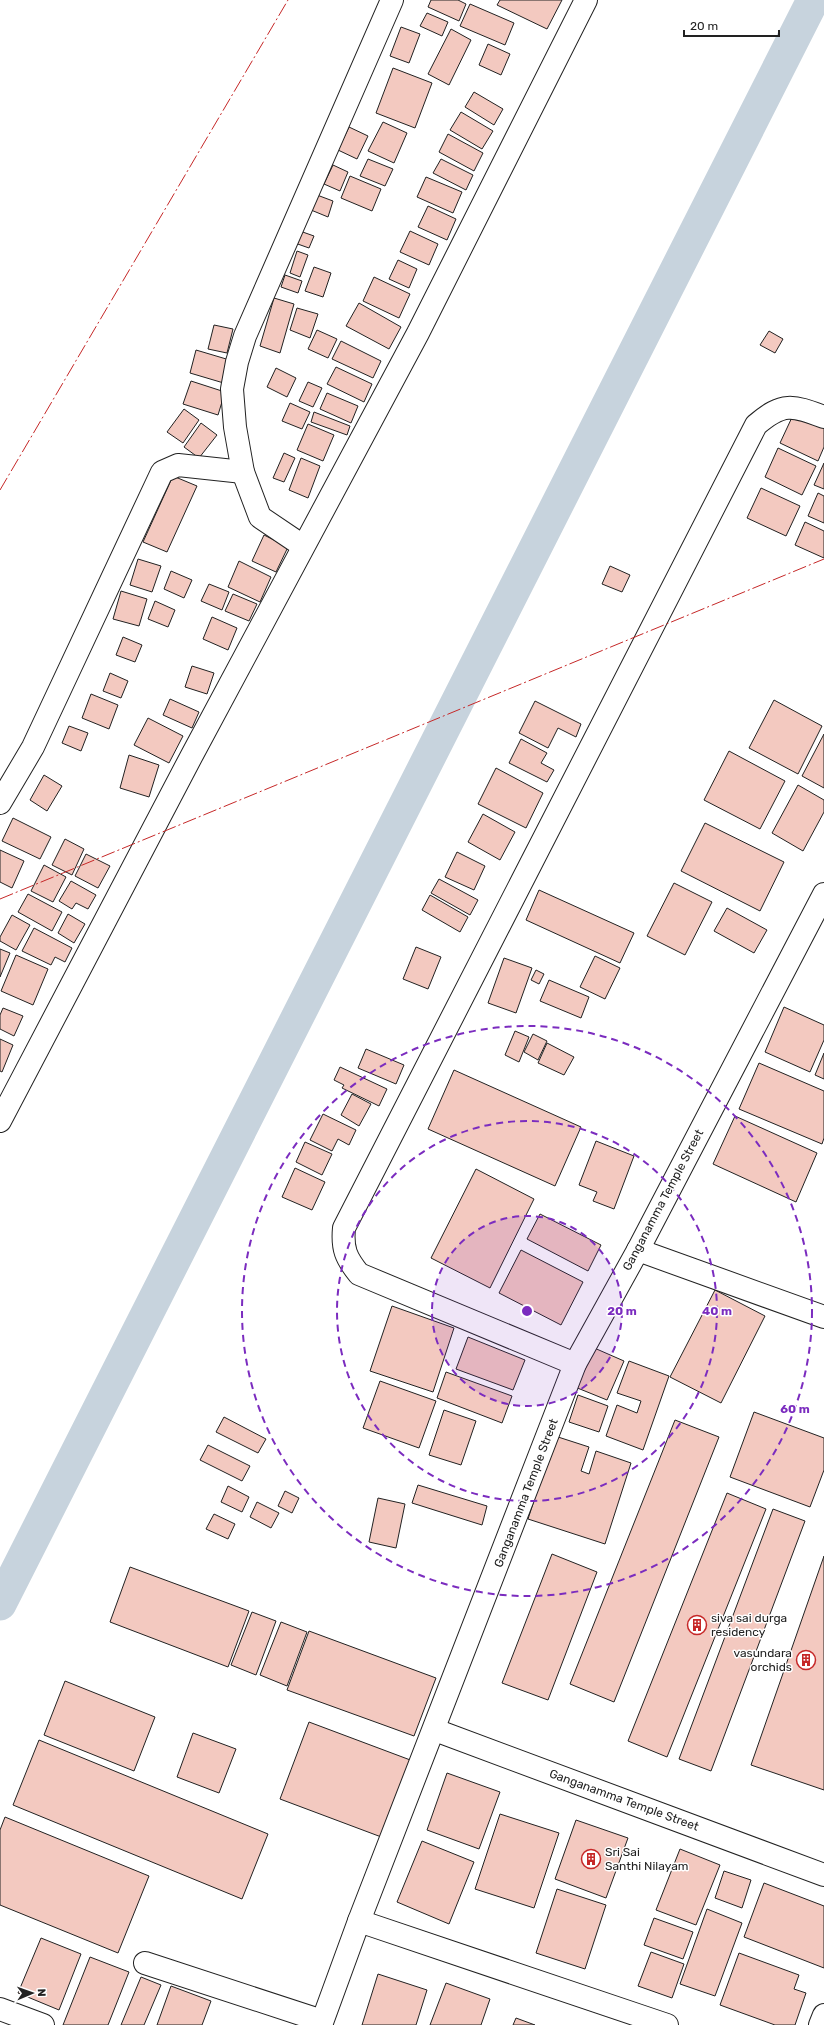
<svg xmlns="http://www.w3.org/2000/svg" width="824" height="2025" font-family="Rubik,sans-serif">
<rect width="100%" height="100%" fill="#fff"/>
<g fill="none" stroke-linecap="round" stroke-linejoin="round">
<!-- canal -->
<path stroke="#c7d3dd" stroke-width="33" d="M0 1604 813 0"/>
</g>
<!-- building -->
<g fill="#f3c9c0" stroke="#222">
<path d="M431 0H458L466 4 459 21 428 7Z"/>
<path d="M500 0H562L547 29 497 5Z"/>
<path d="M470 4 514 23 505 45 460 26Z"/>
<path d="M427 13 448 22 442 36 420 26Z"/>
<path d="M401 27 420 34 409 63 390 56Z"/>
<path d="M451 29 471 40 449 85 428 74Z"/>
<path d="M488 44 510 54 501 75 479 65Z"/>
<path d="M393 68 432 83 415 128 376 113Z"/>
<path d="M474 92 503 109 494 125 465 107Z"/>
<path d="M461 112 493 131 482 149 450 130Z"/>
<path d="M383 122 407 133 394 163 368 151Z"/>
<path d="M349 127 368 136 357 159 338 150Z"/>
<path d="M448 134 483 153 474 171 439 152Z"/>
<path d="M368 159 393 169 385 186 360 176Z"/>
<path d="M441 159 473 175 466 190 433 173Z"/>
<path d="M333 165 348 172 340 191 324 184Z"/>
<path d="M350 176 381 189 372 211 341 198Z"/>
<path d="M426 177 462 192 453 213 417 197Z"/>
<path d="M317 195 333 201 328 217 311 210Z"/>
<path d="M428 206 456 219 447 240 418 227Z"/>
<path d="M297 230 314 236 309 248 292 242Z"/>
<path d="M410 231 438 244 429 265 400 252Z"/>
<path d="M297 251 308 255 300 277 290 273Z"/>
<path d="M398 260 417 269 409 288 389 279Z"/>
<path d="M314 267 331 273 323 297 305 291Z"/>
<path d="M285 275 302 281 298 293 281 287Z"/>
<path d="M374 277 410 294 399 318 363 301Z"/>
<path d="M274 298 294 304 280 353 260 346Z"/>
<path d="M359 303 401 327 389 349 346 326Z"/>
<path d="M297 308 318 314 310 338 290 330Z"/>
<path d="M214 325 233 329 227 353 208 349Z"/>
<path d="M317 330 337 339 328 358 308 349Z"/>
<path d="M769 331 783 339 775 353 760 345Z"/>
<path d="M341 341 381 361 373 378 332 359Z"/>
<path d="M196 350 233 361 227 384 190 373Z"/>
<path d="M336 367 372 384 364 402 327 384Z"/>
<path d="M276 368 296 378 287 397 267 387Z"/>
<path d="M191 381 225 392 218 415 183 404Z"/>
<path d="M308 382 322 388 313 407 299 401Z"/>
<path d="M327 393 358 406 351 423 320 409Z"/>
<path d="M290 403 310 412 302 429 282 421Z"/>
<path d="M184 409 199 420 183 443 167 432Z"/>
<path d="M314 412 350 426 347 435 311 422Z"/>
<path d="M794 413 824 428V447L818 461 780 443Z"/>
<path d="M201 423 217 435 199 458 184 447Z"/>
<path d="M308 424 334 435 323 461 297 450Z"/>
<path d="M778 448 816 466 802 495 765 477Z"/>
<path d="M284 453 295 458 284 482 273 478Z"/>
<path d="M301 458 320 466 308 498 289 490Z"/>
<path d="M824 463V489L814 485Z"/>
<path d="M173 476 197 486 167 552 143 542Z"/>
<path d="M761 488 800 506 786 536 747 518Z"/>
<path d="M818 493 824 496V523L808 516Z"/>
<path d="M805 522 824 531V558L795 545Z"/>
<path d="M264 535 288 547 276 572 252 561Z"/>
<path d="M138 559 161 566 152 592 130 585Z"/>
<path d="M239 561 271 577 260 602 228 587Z"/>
<path d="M610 566 630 575 622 592 602 584Z"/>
<path d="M171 571 192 580 184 598 164 589Z"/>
<path d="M209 584 229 592 222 610 201 601Z"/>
<path d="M121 591 147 599 139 626 113 619Z"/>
<path d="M233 594 257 604 249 621 225 611Z"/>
<path d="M155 601 175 610 168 627 148 619Z"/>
<path d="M212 617 237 628 228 650 203 639Z"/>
<path d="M123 637 142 645 135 662 116 655Z"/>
<path d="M192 666 214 673 207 694 185 687Z"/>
<path d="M110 673 128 681 121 698 103 691Z"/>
<path d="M91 694 118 705 109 729 82 718Z"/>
<path d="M170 699 199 712 192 728 163 715Z"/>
<path d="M774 700 822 726 798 774 749 748Z"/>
<path d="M535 701 581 724 576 737 558 728 548 748 519 733Z"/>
<path d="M148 718 183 736 169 763 134 745Z"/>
<path d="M69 726 88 733 81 751 62 743Z"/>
<path d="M824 734V788L802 776Z"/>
<path d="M521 739 547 753 541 763 554 770 547 782 509 763Z"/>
<path d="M729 751 785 781 760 829 704 800Z"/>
<path d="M129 755 159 765 149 797 120 788Z"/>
<path d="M496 768 543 793 526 828 478 804Z"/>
<path d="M44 775 62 786 47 811 30 800Z"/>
<path d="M798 785 824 800V812L803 851 772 833Z"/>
<path d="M483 814 515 832 500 860 468 842Z"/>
<path d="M13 818 51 837 40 859 2 841Z"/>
<path d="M705 823 784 862 760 911 681 871Z"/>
<path d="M65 839 84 849 72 875 52 865Z"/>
<path d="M0 850 24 861 12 888 0 882Z"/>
<path d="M457 852 485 866 474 890 445 877Z"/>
<path d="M86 854 110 866 98 888 75 876Z"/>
<path d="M44 865 66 877 53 902 31 891Z"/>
<path d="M439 879 478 900 470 915 431 893Z"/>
<path d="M71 881 96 895 88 909 76 903 72 909 59 901Z"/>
<path d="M674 883 712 902 685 955 647 936Z"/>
<path d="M539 890 634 933 620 963 526 920Z"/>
<path d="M28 894 62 912 52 931 18 912Z"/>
<path d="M430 895 468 917 460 932 422 910Z"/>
<path d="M727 908 767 930 754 953 714 931Z"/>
<path d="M68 914 85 924 74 943 58 933Z"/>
<path d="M12 915 30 925 16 950 0 941V937Z"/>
<path d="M34 928 72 948 65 962 55 957 51 965 22 951Z"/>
<path d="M416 947 441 957 428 989 403 979Z"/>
<path d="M0 949 10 953 0 977Z"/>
<path d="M16 955 48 969 33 1005 1 991Z"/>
<path d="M595 956 620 968 605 999 580 987Z"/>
<path d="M504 958 532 968 516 1013 488 1003Z"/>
<path d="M536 970 544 974 539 984 531 980Z"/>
<path d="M549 980 589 997 581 1018 540 1001Z"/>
<path d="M784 1007 824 1025V1040L810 1072 765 1052Z"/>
<path d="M3 1008 23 1016 14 1036 0 1029V1015Z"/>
<path d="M515 1031 529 1037 519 1062 505 1055Z"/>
<path d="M533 1034 547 1041 538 1060 524 1052Z"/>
<path d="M0 1039 13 1045 2 1072 0 1071Z"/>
<path d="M547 1043 574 1057 564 1075 538 1063Z"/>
<path d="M366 1049 404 1065 396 1084 358 1068Z"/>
<path d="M824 1053V1079L815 1075Z"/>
<path d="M759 1063 824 1091V1138L822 1144 739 1109Z"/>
<path d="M340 1067 387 1089 379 1106 342 1088 344 1085 334 1080Z"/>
<path d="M454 1070 581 1127 555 1186 428 1129Z"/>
<path d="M352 1094 371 1104 359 1126 341 1115Z"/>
<path d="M323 1114 356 1130 349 1145 338 1139 332 1151 310 1140Z"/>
<path d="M735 1116 817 1153 796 1202 713 1164Z"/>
<path d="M596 1141 634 1156 614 1209 593 1201 597 1192 579 1185Z"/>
<path d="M305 1142 332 1154 322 1175 296 1162Z"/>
<path d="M295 1168 325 1182 312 1210 282 1197Z"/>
<path d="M476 1169 534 1199 490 1288 431 1258Z"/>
<path d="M540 1214 601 1245 588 1271 527 1239Z"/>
<path d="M521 1250 583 1282 561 1325 499 1293Z"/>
<path d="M715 1290 765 1316 721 1403 670 1377Z"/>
<path d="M392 1306 454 1328 433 1392 370 1371Z"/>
<path d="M468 1337 525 1360 513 1390 456 1369Z"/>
<path d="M592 1347 624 1361 607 1400 575 1387Z"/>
<path d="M629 1361 669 1376 643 1450 606 1436 617 1405 637 1413 641 1401 617 1393Z"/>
<path d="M446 1372 512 1396 502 1423 437 1398Z"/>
<path d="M380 1381 436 1401 419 1448 363 1428Z"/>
<path d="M578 1395 608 1406 599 1432 569 1422Z"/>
<path d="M444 1410 476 1421 461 1465 429 1455Z"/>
<path d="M754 1412 824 1438V1470L810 1507 730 1477Z"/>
<path d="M224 1417 266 1439 258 1453 216 1432Z"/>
<path d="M675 1420 719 1437 614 1702 570 1684Z"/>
<path d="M555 1436 589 1447 581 1471 589 1474 596 1451 631 1463 605 1544 528 1519Z"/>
<path d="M208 1445 250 1466 242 1481 200 1460Z"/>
<path d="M418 1485 487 1506 482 1525 412 1503Z"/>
<path d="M228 1486 249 1497 242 1512 221 1502Z"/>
<path d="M285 1491 299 1498 292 1513 278 1506Z"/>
<path d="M727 1493 766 1509 667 1757 628 1741Z"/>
<path d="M378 1498 405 1504 396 1548 369 1542Z"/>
<path d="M257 1502 279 1513 271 1528 250 1517Z"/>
<path d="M773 1509 805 1521 711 1771 679 1759Z"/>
<path d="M214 1514 235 1524 228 1539 206 1529Z"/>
<path d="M552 1554 597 1572 548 1700 502 1683Z"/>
<path d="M824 1556V1790L751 1765Z"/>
<path d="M130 1567 249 1611 228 1667 110 1622Z"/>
<path d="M252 1612 276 1621 256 1675 231 1665Z"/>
<path d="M281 1622 307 1632 287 1686 260 1675Z"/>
<path d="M309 1631 436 1678 414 1736 287 1690Z"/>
<path d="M65 1681 155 1717 134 1771 44 1735Z"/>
<path d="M309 1722 413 1761 384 1838 280 1799Z"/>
<path d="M193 1733 236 1749 219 1793 177 1777Z"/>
<path d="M39 1740 268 1834 242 1899 13 1805Z"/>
<path d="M447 1773 500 1792 479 1849 427 1830Z"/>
<path d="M500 1814 559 1833 534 1908 475 1889Z"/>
<path d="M5 1817 149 1876 118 1953 0 1905V1830Z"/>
<path d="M576 1820 628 1838 606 1898 555 1879Z"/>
<path d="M422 1841 474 1862 449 1924 397 1902Z"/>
<path d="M680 1849 720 1865 696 1925 656 1910Z"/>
<path d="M724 1871 751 1880 742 1908 715 1898Z"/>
<path d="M764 1883 824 1906V1968L744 1937Z"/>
<path d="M557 1889 606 1905 585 1969 536 1953Z"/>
<path d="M707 1909 742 1923 715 1996 680 1984Z"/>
<path d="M654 1918 693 1932 683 1959 644 1945Z"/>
<path d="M41 1938 81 1954 59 2010 18 1993Z"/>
<path d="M651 1952 684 1964 672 1998 638 1986Z"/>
<path d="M739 1953 799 1975 794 1989 806 1993 795 2025H775L720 2005Z"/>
<path d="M90 1957 129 1972 108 2025H63Z"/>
<path d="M378 1974 427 1990 416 2025H362Z"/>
<path d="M141 1977 161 1985 144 2025H121Z"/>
<path d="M446 1983 490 1999 481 2025H430Z"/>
<path d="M171 1986 211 2001 202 2025H157Z"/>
<path d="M516 2018 535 2025H513Z"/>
</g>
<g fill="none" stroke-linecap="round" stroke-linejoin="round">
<defs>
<g id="street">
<path d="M303 546 260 517 243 472 235 427 232 389 237 362 245 336 392 0"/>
<path d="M0 803 33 747 162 472 178 465 243 472"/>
<path d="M0 1121 191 757 418 333 586 0"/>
<path d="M638 1250 824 1317"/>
<path d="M575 1364 359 1274C346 1258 342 1249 344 1228L756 425C783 402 792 405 824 417"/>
<path d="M435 1730 824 1875"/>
<path d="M359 1921 575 1364 638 1250 824 894"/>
<path d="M145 1963 322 2021"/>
<path d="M0 2009 43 2025"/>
<path d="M321 2025 359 1921 667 2025"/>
<path d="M820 2025 824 2015"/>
</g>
</defs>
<!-- street casing -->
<use href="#street" stroke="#222" stroke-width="24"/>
<!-- street -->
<use href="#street" stroke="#fff" stroke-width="22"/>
<!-- power -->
<g stroke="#c62828" stroke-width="1" stroke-dasharray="14 3 2 3" stroke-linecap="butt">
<path d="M0 490 288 0"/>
<path d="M0 899 824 559"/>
</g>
</g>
<!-- distance rings -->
<circle cx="527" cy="1311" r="95" fill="#7b2cbf" fill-opacity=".12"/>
<g fill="none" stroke="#7b2cbf" stroke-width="2" stroke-dasharray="7 5">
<circle cx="527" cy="1311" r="95"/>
<circle cx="527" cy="1311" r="190"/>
<circle cx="527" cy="1311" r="285"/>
</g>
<!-- icons -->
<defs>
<symbol id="building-ring" viewBox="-11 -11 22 22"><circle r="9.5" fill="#fff" stroke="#c62828" stroke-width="1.5"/><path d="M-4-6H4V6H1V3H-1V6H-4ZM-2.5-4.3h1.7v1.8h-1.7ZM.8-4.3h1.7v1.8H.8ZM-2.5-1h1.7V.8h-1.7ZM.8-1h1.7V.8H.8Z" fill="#c62828"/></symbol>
</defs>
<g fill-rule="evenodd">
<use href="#building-ring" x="686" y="1614" width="22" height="22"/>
<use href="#building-ring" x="795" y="1649" width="22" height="22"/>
<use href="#building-ring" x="580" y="1848" width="22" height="22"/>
</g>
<g text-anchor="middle" stroke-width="3" stroke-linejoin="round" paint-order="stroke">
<!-- street labels -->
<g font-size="12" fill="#222" stroke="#fff">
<text transform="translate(663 1200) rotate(-62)" y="4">Ganganamma Temple Street</text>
<text transform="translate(526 1493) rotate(-69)" y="4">Ganganamma Temple Street</text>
<text transform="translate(624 1800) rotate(20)" y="4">Ganganamma Temple Street</text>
</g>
<!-- poi labels -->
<g font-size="12" fill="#222" stroke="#fff" text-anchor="start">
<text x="711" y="1622">siva sai durga<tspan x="711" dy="14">residency</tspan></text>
<text x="792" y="1657" text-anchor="end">vasundara<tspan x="792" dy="14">orchids</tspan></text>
<text x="605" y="1856">Sri Sai<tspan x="605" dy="14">Santhi Nilayam</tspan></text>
</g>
</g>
<circle cx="527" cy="1311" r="6" fill="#7b2cbf" stroke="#fff" stroke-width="2"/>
<g font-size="12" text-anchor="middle" font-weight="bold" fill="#7b2cbf" stroke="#fff" stroke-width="3" stroke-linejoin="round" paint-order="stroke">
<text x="622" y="1315">20 m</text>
<text x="717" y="1315">40 m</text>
<text x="795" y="1413">60 m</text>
</g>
<!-- north arrow -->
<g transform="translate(32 1993) rotate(88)" stroke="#ffffff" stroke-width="3" paint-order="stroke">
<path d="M0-3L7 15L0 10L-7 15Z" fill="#222222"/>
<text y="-6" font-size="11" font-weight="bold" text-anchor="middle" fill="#222222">N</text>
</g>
<!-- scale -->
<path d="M684 30v6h95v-6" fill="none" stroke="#222222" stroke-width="2"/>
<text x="690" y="30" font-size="12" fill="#222222" stroke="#ffffff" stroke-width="3" paint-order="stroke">20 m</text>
</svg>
